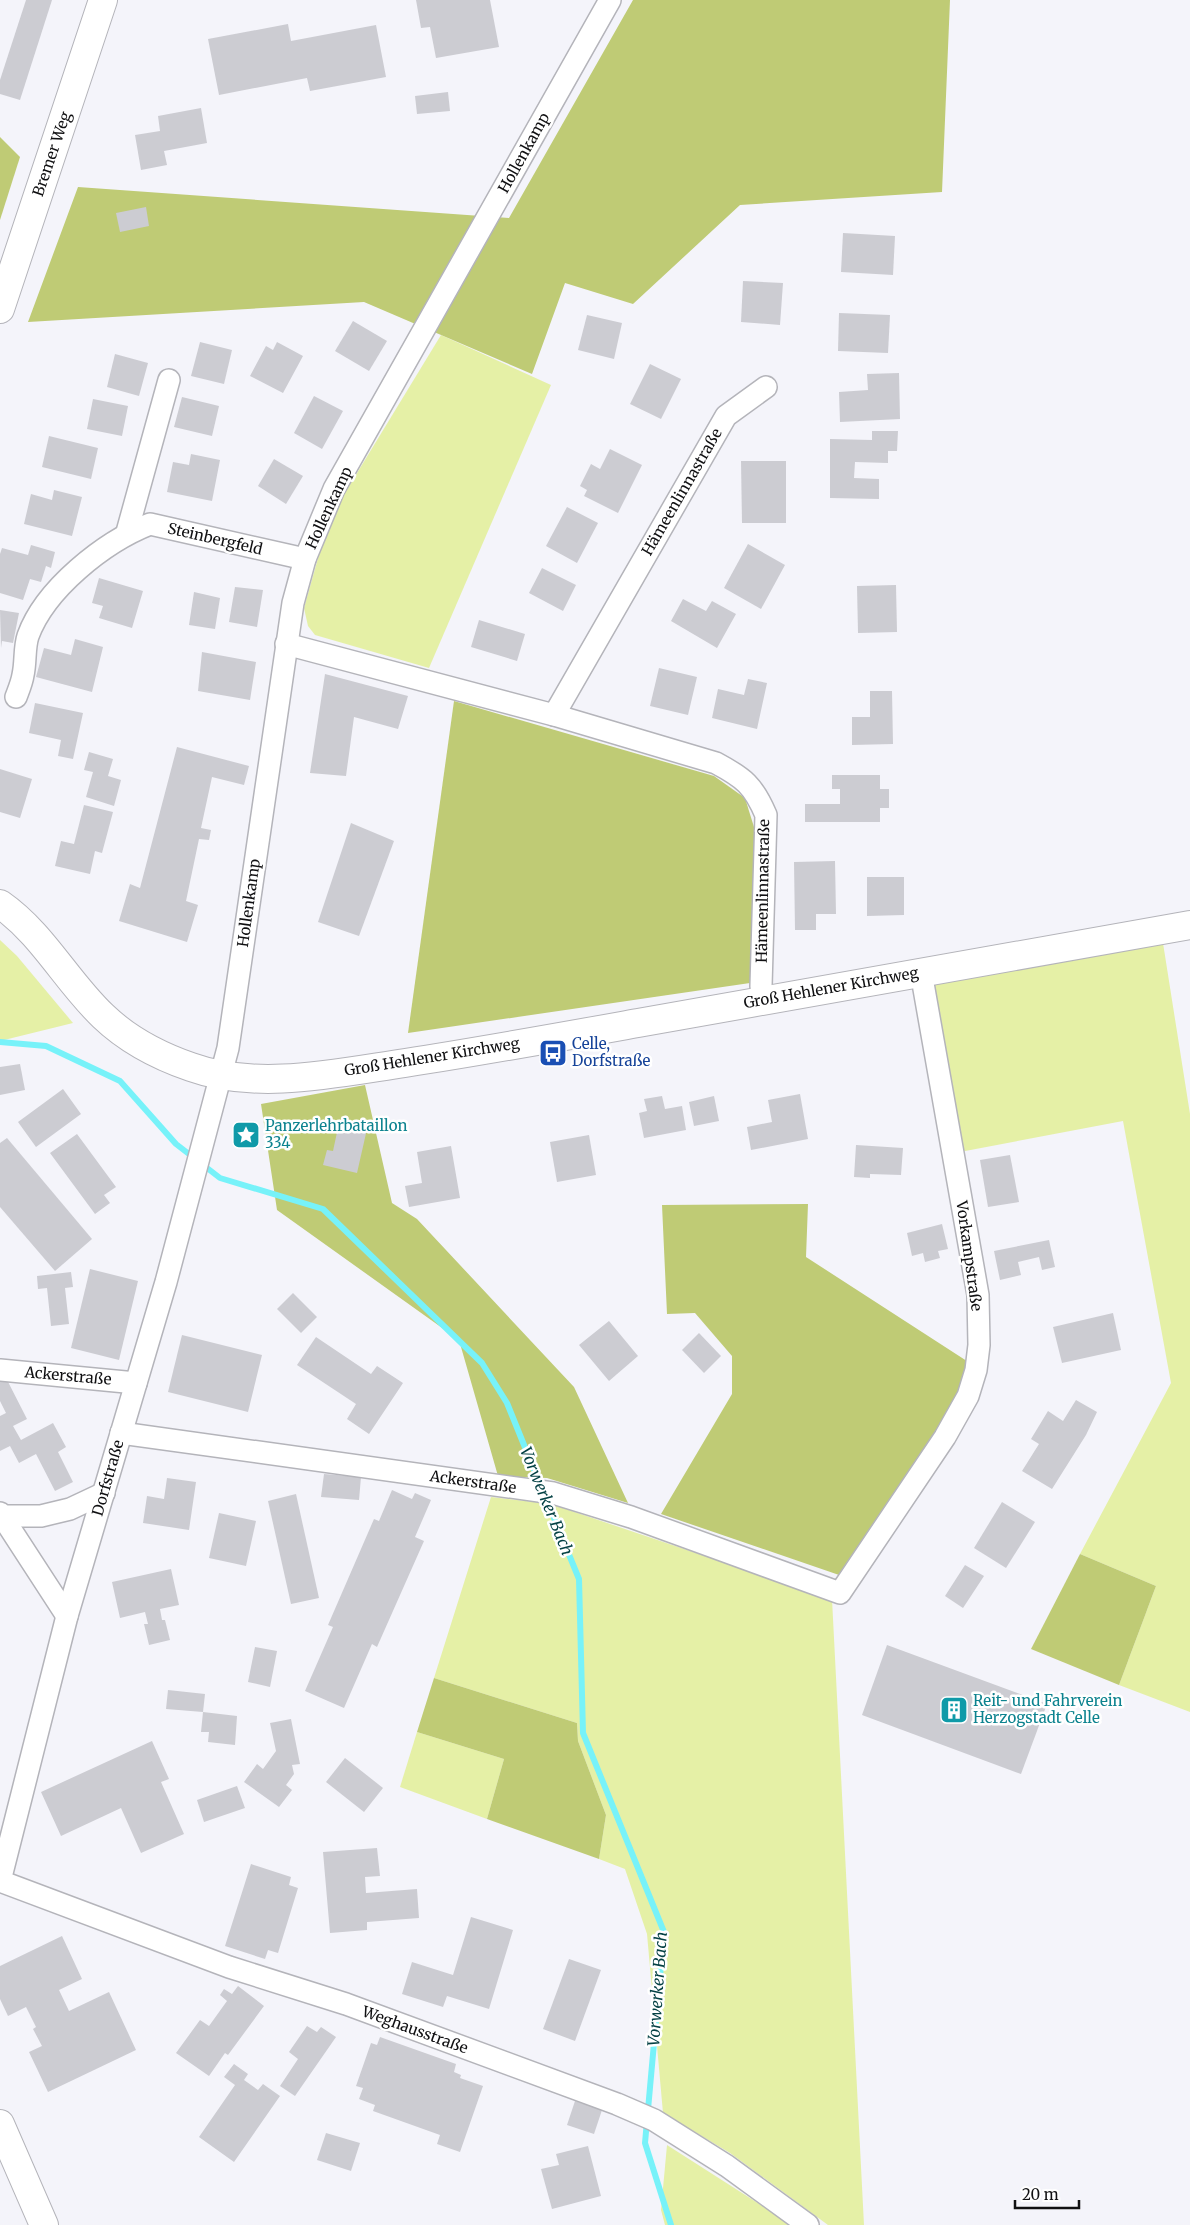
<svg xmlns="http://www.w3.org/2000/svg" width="1190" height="2225" font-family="Merriweather,serif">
<rect width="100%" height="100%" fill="#f4f4fa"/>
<!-- green -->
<g fill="#e5f0a6">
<path d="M441 335 551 385 429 668 315 635 308 626 304 608 329 519Z"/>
<path d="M0 940 17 956 73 1023 0 1041Z"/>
<path d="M1163 943 1190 1114V1712L1119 1685 1156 1586 1080 1554 1171 1383 1123 1121 960 1152 929 985Z"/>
<path d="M491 1497 551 1504 832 1599 864 2225H828L730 2153 663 2113 647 1934 625 1869 599 1859 606 1815 578 1741 577 1723 434 1678Z"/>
<path d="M417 1732 504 1759 487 1819 400 1787Z"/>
<path d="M667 2145 792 2225H665L661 2210Z"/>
</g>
<!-- forest -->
<g fill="#bfcb75">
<path d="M633 0H950L942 192 740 205 633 304 565 283 532 374 364 302 28 322 78 187 509 218Z"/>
<path d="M0 137 20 157 0 220Z"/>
<path d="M454 701 714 776 745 798 758 840 750 983 408 1033Z"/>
<path d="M365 1085 392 1203 417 1219 574 1387 628 1503 547 1478 498 1476 459 1340 277 1210 261 1104Z"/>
<path d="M808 1204 806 1257 973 1365 961 1402 842 1576 661 1514 732 1394V1356L695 1313 667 1314 662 1205Z"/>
<path d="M1080 1554 1156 1586 1119 1685 1031 1649Z"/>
<path d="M434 1678 577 1723 578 1741 606 1815 599 1859 487 1819 504 1759 417 1732Z"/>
</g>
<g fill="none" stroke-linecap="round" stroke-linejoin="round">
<!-- stream -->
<g stroke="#77f2f9" stroke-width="6">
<path d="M0 1042 46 1046 120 1081 176 1144 220 1178 323 1209 482 1363 507 1403 541 1487"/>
<path d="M545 1496 579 1579 583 1733 664 1932 645 2143 671 2225"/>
</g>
</g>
<!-- building -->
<g fill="#ccccd2">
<path d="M26 0H52L20 100 0 94V80Z"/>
<path d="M416 0H490L499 47 436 58 430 27 421 28Z"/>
<path d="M288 24 291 41 376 25 386 77 310 91 307 78 219 95 208 39Z"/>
<path d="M448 92 450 111 417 114 415 96Z"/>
<path d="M201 108 207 143 164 151 167 165 141 170 135 135 160 131 158 116Z"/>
<path d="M146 207 149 226 120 232 116 213Z"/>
<path d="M843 233 895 236 893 275 841 272Z"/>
<path d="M743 281 783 283 780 325 741 322Z"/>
<path d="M839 313 890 315 888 353 838 351Z"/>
<path d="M587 315 622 323 614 359 578 350Z"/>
<path d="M353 321 387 341 369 371 335 351Z"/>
<path d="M200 342 232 350 224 384 191 376Z"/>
<path d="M277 342 303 356 283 393 250 376 266 346 273 350Z"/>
<path d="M115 354 148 363 139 396 107 387Z"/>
<path d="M650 364 681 379 661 419 630 404Z"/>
<path d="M899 373 900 419 840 422 839 392 868 390 867 374Z"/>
<path d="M314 396 343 411 322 449 294 433Z"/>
<path d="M182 397 219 406 212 436 174 427Z"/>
<path d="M93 399 128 406 122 436 87 429Z"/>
<path d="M872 431H898L897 451H888V463L855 462 854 478 879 479V499L830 498V439L872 440Z"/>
<path d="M49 436 98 448 91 479 42 467Z"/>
<path d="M610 449 642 465 618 513 584 496 587 490 580 486 591 464 600 469Z"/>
<path d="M191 454 220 460 212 501 167 492 173 462 189 465Z"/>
<path d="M274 459 303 476 286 504 258 486Z"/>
<path d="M741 461H786V523H742Z"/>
<path d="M54 490 82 497 72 536 24 524 31 494 52 500Z"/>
<path d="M567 507 598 523 577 563 546 546Z"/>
<path d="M748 544 785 565 761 609 724 588Z"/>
<path d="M31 545 55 552 51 568 46 566 41 582 30 579 23 600 0 593V554L2 548 28 555Z"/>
<path d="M542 568 576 585 563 611 529 593Z"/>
<path d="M99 578 143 591 132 628 99 618 103 606 92 603Z"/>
<path d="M896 585 897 632 858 633 857 586Z"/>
<path d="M235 587 263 590 257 627 229 622Z"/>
<path d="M194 592 220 598 215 629 189 625Z"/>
<path d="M683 599 706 611 712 601 736 614 717 648 671 621Z"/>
<path d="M0 610 19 613 13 643 2 641 1 648Z"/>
<path d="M479 620 525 634 517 661 471 647Z"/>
<path d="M75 639 103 647 92 692 36 677 44 648 71 655Z"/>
<path d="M202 652 256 662 250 700 198 691Z"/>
<path d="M659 668 697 677 688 715 650 706Z"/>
<path d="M325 674 408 696 398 729 354 717 346 776 310 773Z"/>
<path d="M748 679 767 683 757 729 712 718 718 689 744 695Z"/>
<path d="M870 691H892L893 744 852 745V717H870Z"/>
<path d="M35 703 83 713 73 759 58 756 61 740 29 733Z"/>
<path d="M177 747 249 766 244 785 212 777 201 828 211 830 209 840 199 839 186 901 198 905 187 942 119 921 130 884 140 888Z"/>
<path d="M89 752 113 759 108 776 121 780 114 806 86 797 93 772 84 770Z"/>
<path d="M0 769 32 779 20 818 0 812Z"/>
<path d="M832 775H880V789H889V808H880V822H805V804H840V789H832Z"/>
<path d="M84 805 113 812 102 853 95 851 90 874 55 866 61 841 74 844Z"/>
<path d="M351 823 394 841 359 936 318 922Z"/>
<path d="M835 861 836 914H816V930H795L794 862Z"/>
<path d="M867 877H904V915L867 916Z"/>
<path d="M20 1064 25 1090 0 1095V1067Z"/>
<path d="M63 1089 81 1114 36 1147 18 1122Z"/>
<path d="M800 1094 808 1139 751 1150 747 1127 772 1122 768 1100Z"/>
<path d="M662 1096 665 1109 682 1106 686 1130 644 1138 639 1113 647 1111 644 1099Z"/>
<path d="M714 1096 719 1121 694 1126 689 1102Z"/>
<path d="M339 1123 367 1129 357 1173 323 1165 327 1150 333 1151Z"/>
<path d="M77 1134 116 1187 104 1195 110 1203 95 1214 50 1153Z"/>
<path d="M589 1135 596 1175 557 1182 550 1142Z"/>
<path d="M7 1138 92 1239 55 1271 0 1207V1143Z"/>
<path d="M856 1145 903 1148 901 1175 870 1174V1178L854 1177Z"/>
<path d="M451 1146 460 1198 409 1207 405 1186 422 1183 417 1152Z"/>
<path d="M1010 1155 1019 1202 988 1207 980 1160Z"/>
<path d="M942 1224 948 1249 938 1251 940 1258 925 1262 923 1253 912 1256 907 1233Z"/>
<path d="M1049 1240 1055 1267 1042 1270 1039 1257 1018 1262 1021 1275 1000 1280 994 1251Z"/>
<path d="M90 1269 138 1281 119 1360 71 1348Z"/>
<path d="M71 1272 73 1287 65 1288 69 1324 51 1326 47 1288 38 1289 37 1276Z"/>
<path d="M293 1293 317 1317 301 1333 277 1309Z"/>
<path d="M1113 1313 1121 1350 1062 1363 1053 1327Z"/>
<path d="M609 1321 638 1356 609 1381 579 1345Z"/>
<path d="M699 1333 721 1356 704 1373 682 1350Z"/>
<path d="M182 1335 262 1355 248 1412 168 1392Z"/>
<path d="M316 1337 371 1374 377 1366 403 1383 369 1434 347 1419 356 1404 297 1365Z"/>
<path d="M4 1374 27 1419 13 1426 21 1440 53 1423 66 1447 58 1452 73 1482 55 1491 36 1454 19 1463 10 1446 0 1451V1416L6 1413 0 1401V1376Z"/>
<path d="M1076 1400 1097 1412 1086 1435 1052 1489 1022 1471 1039 1444 1031 1439 1048 1411 1063 1421Z"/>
<path d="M324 1474 361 1477 359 1500 321 1497Z"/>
<path d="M167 1478 196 1482 189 1530 143 1523 147 1496 164 1499Z"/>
<path d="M392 1490 412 1499 415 1493 431 1500 415 1537 424 1541 377 1647 372 1644 344 1708 305 1691 333 1627 328 1625 374 1519 379 1521Z"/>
<path d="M296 1494 319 1598 291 1604 268 1501Z"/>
<path d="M1002 1502 1035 1522 1006 1568 974 1548Z"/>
<path d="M219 1513 256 1521 246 1566 209 1558Z"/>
<path d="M965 1565 984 1576 963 1608 945 1596Z"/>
<path d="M171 1569 179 1605 160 1609 162 1620H165L170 1640 149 1645 144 1624H148L145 1612 120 1618 112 1582Z"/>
<path d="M887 1645 1047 1704 1021 1774 862 1715Z"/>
<path d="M255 1647 277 1651 270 1687 248 1682Z"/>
<path d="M168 1690 205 1694 203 1712 166 1709Z"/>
<path d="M203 1712 237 1716 235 1745 208 1742 209 1732H201Z"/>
<path d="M291 1719 300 1764 292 1765 294 1774 286 1785 292 1790 279 1807 244 1782 257 1764 263 1769 276 1751 270 1723Z"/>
<path d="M152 1741 169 1779 161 1782 184 1834 141 1853 121 1808 61 1836 41 1792Z"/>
<path d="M345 1758 383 1788 364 1812 326 1782Z"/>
<path d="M237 1786 245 1808 204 1822 197 1800Z"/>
<path d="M377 1848 380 1876 365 1877 366 1893 417 1889 419 1918 367 1922V1930L330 1933 323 1852Z"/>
<path d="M251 1864 291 1877 289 1885 298 1888 278 1953 268 1950 265 1959 225 1946Z"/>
<path d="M471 1917 513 1930 489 2009 447 1996 443 2007 402 1994 412 1962 453 1975Z"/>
<path d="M62 1936 82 1979 59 1990 69 2011 109 1992 136 2050 48 2092 29 2052 42 2046 33 2029 36 2027 26 2007 8 2016 0 1999V1966Z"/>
<path d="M569 1959 601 1970 575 2041 543 2029Z"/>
<path d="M238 1986 264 2006 228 2055 225 2053 209 2076 176 2053 200 2020 209 2026 227 2001 220 1995 224 1989 232 1994Z"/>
<path d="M307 2026 317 2032 321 2027 336 2037 295 2096 280 2086 298 2059 289 2052Z"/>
<path d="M380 2037 456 2064 454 2072 461 2075 460 2078 483 2086 460 2152 437 2144 440 2135 373 2111 375 2105 359 2099 363 2088 356 2086 371 2043 377 2045Z"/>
<path d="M234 2064 248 2074 244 2080 258 2090 263 2084 280 2096 234 2162 199 2137 235 2085 224 2077Z"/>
<path d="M575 2101 602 2110 594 2134 567 2125Z"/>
<path d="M326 2133 360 2143 351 2171 317 2160Z"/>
<path d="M588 2146 601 2196 552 2209 541 2169 559 2165 556 2154Z"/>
</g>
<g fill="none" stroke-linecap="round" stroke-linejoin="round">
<defs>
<g id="street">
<path d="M127 532 169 380"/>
<path d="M286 644 554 715 716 763C744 778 753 785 766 815L761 986 763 1000"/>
<path d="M16 697C19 689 22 682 23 675 26 662 24 648 28 636 45 589 104 542 150 524L305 559"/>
<path d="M554 715 726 416 766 387"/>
<path d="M0 1370 136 1383"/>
<path d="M121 1433 553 1493 631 1517 840 1593 945 1437 968 1396 976 1370 979 1345 978 1295 921 972"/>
<path d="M0 1513 67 1616"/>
<path d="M2 1516H41L70 1509 104 1493"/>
<path d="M0 1881 67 1616 166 1282 228 1048 293 603 305 559 334 489 610 0"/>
<path d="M0 1881 229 1967 346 2004 617 2104 654 2120 727 2166 808 2225"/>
</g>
<g id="secondary">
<path d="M0 309 103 0"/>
<path d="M0 904C43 934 66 981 103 1016 128 1040 159 1056 191 1067 257 1091 337 1073 405 1063 483 1051 560 1037 638 1023 822 990 1006 957 1190 925"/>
<path d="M0 2124 44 2225"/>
</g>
</defs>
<!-- street casing -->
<use href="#street" stroke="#b4b4ba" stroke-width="24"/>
<!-- secondary casing -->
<use href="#secondary" stroke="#b4b4ba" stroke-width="30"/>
<!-- street -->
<use href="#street" stroke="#fff" stroke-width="21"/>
<!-- secondary -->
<use href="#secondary" stroke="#fff" stroke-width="28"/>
</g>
<!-- icons -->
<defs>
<symbol id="bus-square" viewBox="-11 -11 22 22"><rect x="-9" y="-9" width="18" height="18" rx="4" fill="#1a4fb4" stroke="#fff"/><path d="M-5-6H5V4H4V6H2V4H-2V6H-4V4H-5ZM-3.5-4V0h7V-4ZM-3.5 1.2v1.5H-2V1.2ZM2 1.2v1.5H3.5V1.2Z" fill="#fff"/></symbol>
<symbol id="sight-square" viewBox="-11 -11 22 22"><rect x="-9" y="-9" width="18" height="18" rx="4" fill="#0f9aa8" stroke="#fff"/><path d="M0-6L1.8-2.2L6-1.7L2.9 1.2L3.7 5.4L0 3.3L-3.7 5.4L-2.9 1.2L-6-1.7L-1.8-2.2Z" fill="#fff"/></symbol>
<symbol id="building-square" viewBox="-11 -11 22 22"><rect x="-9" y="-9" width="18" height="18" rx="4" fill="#0f9aa8" stroke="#fff"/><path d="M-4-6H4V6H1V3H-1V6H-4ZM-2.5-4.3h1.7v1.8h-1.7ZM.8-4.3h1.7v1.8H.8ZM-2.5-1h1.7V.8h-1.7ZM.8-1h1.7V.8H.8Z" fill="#fff"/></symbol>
</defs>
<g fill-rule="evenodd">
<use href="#bus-square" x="537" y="1037" width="32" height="32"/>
<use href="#sight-square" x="230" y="1119" width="32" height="32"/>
<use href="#building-square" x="938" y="1694" width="32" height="32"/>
</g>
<g text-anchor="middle" stroke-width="5" stroke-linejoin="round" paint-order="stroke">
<!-- street labels -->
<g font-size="15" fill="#101012" stroke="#fff">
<text transform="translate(524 153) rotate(-61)" y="5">Hollenkamp</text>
<text transform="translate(52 154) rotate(-71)" y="5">Bremer Weg</text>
<text transform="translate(682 492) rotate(-60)" y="5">Hämeenlinnastraße</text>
<text transform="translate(329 508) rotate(-65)" y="5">Hollenkamp</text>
<text transform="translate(215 539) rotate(13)" y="5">Steinbergfeld</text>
<text transform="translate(763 891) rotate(-89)" y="5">Hämeenlinnastraße</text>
<text transform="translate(249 903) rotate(-82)" y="5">Hollenkamp</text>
<text transform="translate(831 988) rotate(-10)" y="5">Groß Hehlener Kirchweg</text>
<text transform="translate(432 1057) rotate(-9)" y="5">Groß Hehlener Kirchweg</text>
<text transform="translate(969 1256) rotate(82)" y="5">Vorkampstraße</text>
<text transform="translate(68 1376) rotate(5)" y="5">Ackerstraße</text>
<text transform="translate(108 1478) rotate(-74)" y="5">Dorfstraße</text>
<text transform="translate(473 1482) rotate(8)" y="5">Ackerstraße</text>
<text transform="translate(415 2030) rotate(20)" y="5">Weghausstraße</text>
</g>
<!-- transit labels -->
<g font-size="15" fill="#164399" stroke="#fff" text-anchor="start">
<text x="572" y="1049">Celle,<tspan x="572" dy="17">Dorfstraße</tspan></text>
</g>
<!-- culture labels -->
<g font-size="15" fill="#0d838f" stroke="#fff" text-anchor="start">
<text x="265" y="1131">Panzerlehrbataillon<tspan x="265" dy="17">334</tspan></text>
<text x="973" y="1706">Reit- und Fahrverein<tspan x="973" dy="17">Herzogstadt Celle</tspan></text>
</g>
<!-- water labels -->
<g font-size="16" font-style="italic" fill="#044144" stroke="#fff">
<text transform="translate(547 1501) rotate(68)" y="6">Vorwerker Bach</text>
<text transform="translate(657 1989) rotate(-86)" y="6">Vorwerker Bach</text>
</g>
</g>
<!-- scale -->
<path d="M1015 2200v8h64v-8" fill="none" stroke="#101012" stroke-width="2.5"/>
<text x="1022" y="2200" font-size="15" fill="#101012" stroke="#ffffff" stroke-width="4" paint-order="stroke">20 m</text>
</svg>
